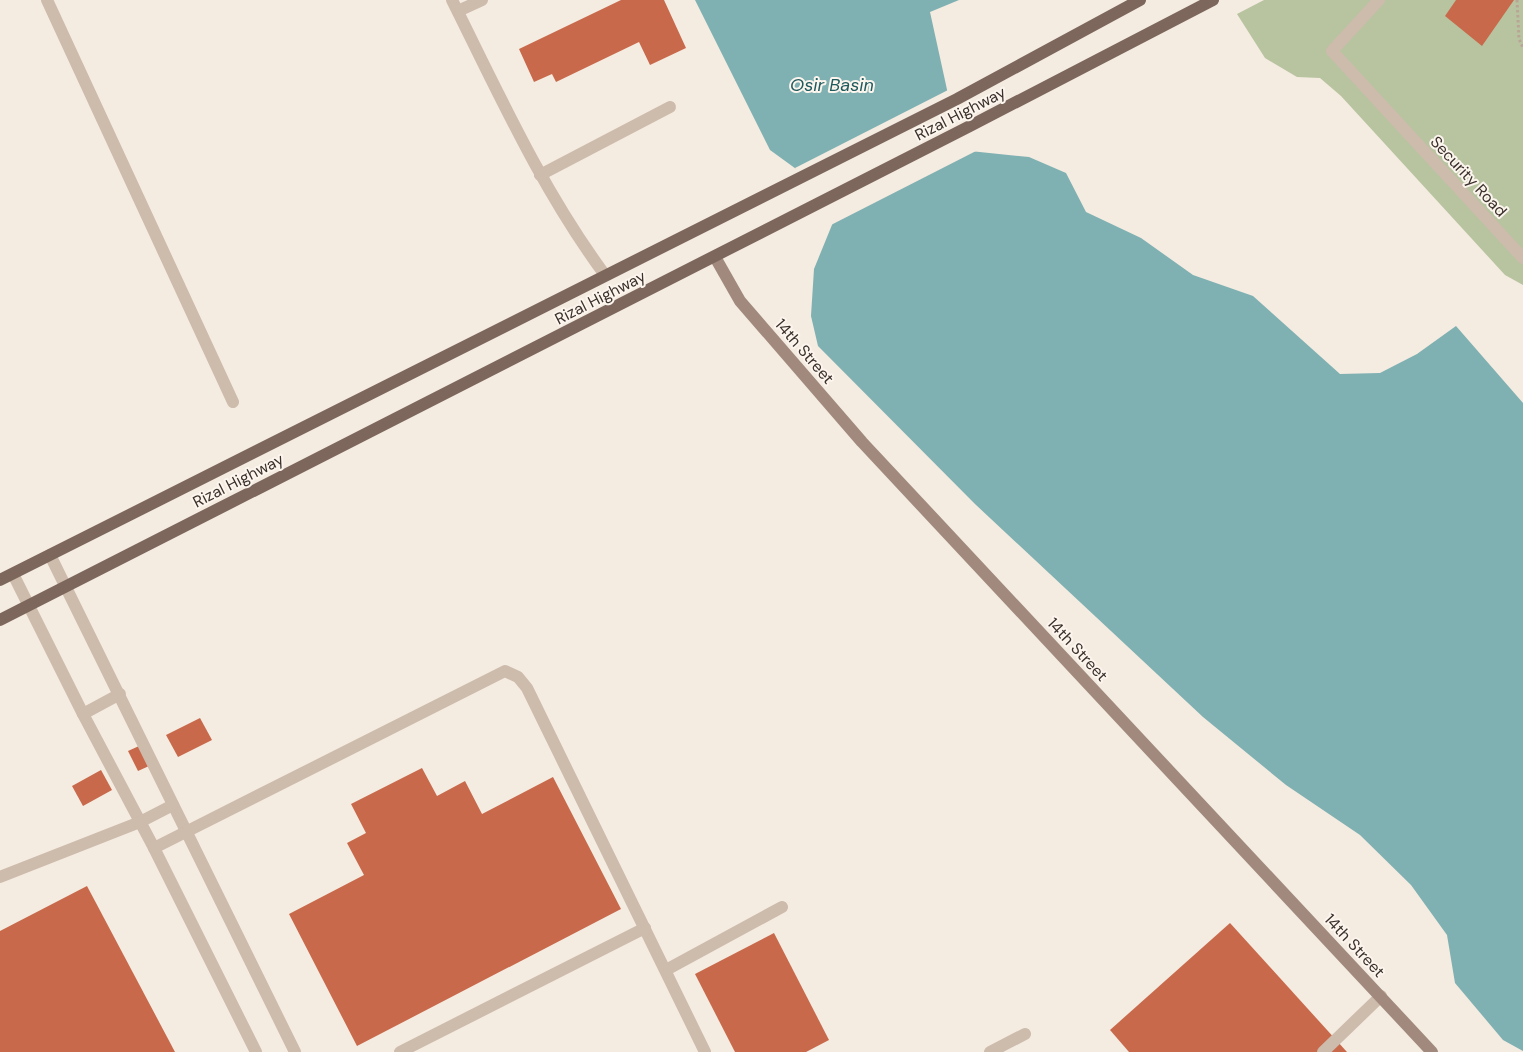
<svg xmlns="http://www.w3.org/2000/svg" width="1523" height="1052" font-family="'DM Sans',sans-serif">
<rect width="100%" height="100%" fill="#f4ebe1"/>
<!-- green -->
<path fill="#b8c4a0" d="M1264 0H1523V285L1505 275 1341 96 1320 78 1297 77 1265 58 1237 14Z"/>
<!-- water -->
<path fill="#7fb0b2" d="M695 0H959L930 12 953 117 970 151 1029 157 1066 173 1086 212 1141 238 1193 275 1253 296 1340 374 1380 373 1417 354 1456 326 1523 403V1051L1503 1040 1455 983 1447 935 1411 885 1360 835 1286 785 1203 717 975 504 818 346 811 316 814 269 834 220 821 187 770 150Z"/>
<!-- pier -->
<path fill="#f4ebe1" d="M950 89 956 116 972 149 978 150 829 226 831 220 819 188 798 173 795 168Z"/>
<!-- building -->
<g fill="#c8694b">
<path d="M621 0H664L686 48 650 65 639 42 556 82 552 74 534 82 519 49Z"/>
<path d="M1456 0H1514L1482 46 1445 16Z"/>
<path d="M200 718 212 740 178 757 166 735Z"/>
<path d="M139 746 149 766 138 771 128 751Z"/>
<path d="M422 768 437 796 465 781 482 814 553 777 621 909 357 1046 289 914 364 875 347 843 366 833 351 804Z"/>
<path d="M101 770 112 790 83 806 72 786Z"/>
<path d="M87 886 175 1052H0V931Z"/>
<path d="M1230 923 1347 1052H1129L1110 1030Z"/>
<path d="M774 933 829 1040 806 1052H735L695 974Z"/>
</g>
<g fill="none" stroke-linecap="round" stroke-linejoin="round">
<!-- path -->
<path stroke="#b9a596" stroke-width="3" stroke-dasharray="2.5 2.5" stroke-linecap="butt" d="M1517 0 1519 39 1523 48"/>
<!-- service -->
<g stroke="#cdbbac" stroke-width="12">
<path d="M47 0 233 402"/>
<path d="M452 0C499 94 542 190 605 275"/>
<path d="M1379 0 1332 51 1523 258"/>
<path d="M458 11 482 0"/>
<path d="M540 175 670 107"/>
<path d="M666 970 782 907"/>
<path d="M1323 1052 1381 996"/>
</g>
<!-- minor -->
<g stroke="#cdbbac" stroke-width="12">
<path d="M50 555 295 1052"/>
<path d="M13 574 83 714 154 848 256 1052"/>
<path d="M83 714 120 694"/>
<path d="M154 848 505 671 518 677 527 688 705 1052"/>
<path d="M0 877 140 822 173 805"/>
<path d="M400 1052 645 928"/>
<path d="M990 1052 1025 1034"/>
</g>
<!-- secondary -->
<path stroke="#a18a7d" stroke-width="12" d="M715 257 740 301 862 442 1432 1052"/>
<!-- primary -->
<g stroke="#7d675c" stroke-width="12">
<path d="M0 580 957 99 1140 0"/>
<path d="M0 620 970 126 1213 0"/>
</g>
</g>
<g text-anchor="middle" stroke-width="4" stroke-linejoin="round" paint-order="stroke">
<!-- street labels -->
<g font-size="16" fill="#3b302b" stroke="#fbf5ee">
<text transform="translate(960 113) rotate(-27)" y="6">Rizal Highway</text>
<text transform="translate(1469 176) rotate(47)" y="6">Security Road</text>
<text transform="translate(600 297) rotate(-27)" y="6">Rizal Highway</text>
<text transform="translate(805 351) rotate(49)" y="6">14th Street</text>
<text transform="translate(238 480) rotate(-27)" y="6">Rizal Highway</text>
<text transform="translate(1078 649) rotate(47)" y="6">14th Street</text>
<text transform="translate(1355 945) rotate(47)" y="6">14th Street</text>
</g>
<!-- water labels -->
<g font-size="18" font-style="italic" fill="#1f5a5e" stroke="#fbf5ee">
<text x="832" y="91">Osir Basin</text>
</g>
</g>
</svg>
